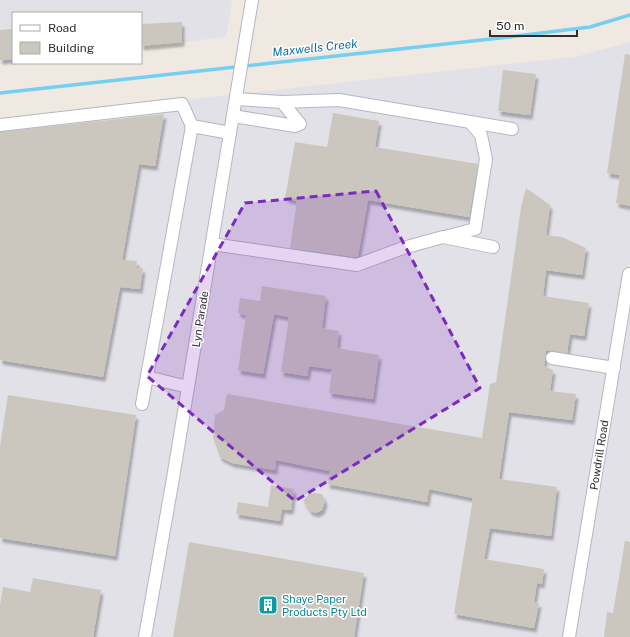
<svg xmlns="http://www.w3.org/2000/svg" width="630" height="637" font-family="'Public Sans',sans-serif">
<defs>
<filter id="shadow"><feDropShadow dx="2.5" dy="4.5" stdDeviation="1" flood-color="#0004"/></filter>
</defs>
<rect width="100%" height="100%" fill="#efe9e1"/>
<!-- industrial -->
<g fill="#e3e1e8">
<path d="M0 0H232L226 37 141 47V13H13V62L0 64Z"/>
<path d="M630 42V637H0V120L575 57Z"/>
</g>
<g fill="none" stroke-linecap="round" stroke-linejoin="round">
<!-- stream -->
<path stroke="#75cff0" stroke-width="3.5" d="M0 93 509 37 590 27 630 15"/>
</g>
<!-- building -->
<g fill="#cbc7bf" filter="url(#shadow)">
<path d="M182 22V42L141 46V24Z"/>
<path d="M13 29V59L0 60V30Z"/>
<path d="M625 54 630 55V206L616 203 620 175 607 173Z"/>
<path d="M503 70 536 74 530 115 498 111Z"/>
<path d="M333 113 379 121 375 147 478 164 469 217 368 200 358 256 356 257 290 248 297 201 285 198 295 142 327 147Z"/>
<path d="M164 114 155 166 139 164 122 260 137 261 136 268H143L140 289 120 287 103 377 0 360V132Z"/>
<path d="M526 188 550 205 546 235 562 237 586 248 582 275 546 270 543 296 589 303 584 336 570 334 567 353 546 350 545 357 544 366 553 370 550 391 576 394 572 420 509 412 499 479 557 487 551 536 490 528 484 559 544 569 542 584 537 583 534 602 539 603 534 628 454 614 473 498 429 489 427 502 327 484 330 471 276 460 275 470 232 463 220 457 213 437 215 415 224 410 227 394 482 438 490 384 496 382 521 207Z"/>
<path d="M262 286 326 296 322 328 339 331 337 348 379 355 373 399 329 393 332 369 309 366 307 376 281 372 289 317 274 314 263 374 238 370 246 315 238 313 240 298 260 301Z"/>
<path d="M8 395 136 415 115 556 0 538V446Z"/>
<path d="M271 485 294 489 291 510 282 509 280 521 236 514 238 502 268 507Z"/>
<path d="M315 493 322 494 325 501 322 510 316 513 310 511 303 501 309 494Z"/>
<path d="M625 541 630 542V637H604L607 612 613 613Z"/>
<path d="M189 542 364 573 354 637H173Z"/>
<path d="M33 578 101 590 93 637H0V605L3 587 30 592Z"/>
</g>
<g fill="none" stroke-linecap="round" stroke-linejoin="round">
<defs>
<g id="minor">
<path d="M282 102 339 100 512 129"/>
<path d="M233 116 295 126 300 124 282 102 236 99"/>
<path d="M0 125 182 104 192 126 230 133"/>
<path d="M445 237 475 229 486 159 481 135 470 122"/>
<path d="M212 244 357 265 403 248 443 237 493 247"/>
<path d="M552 358 614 368"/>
<path d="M147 377 188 387"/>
<path d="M142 404 192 126"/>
<path d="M145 637 172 484 252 0"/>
<path d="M569 637 629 274"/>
</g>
</defs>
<!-- minor casing -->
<use href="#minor" stroke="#b4b7c1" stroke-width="14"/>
<!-- minor -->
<use href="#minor" stroke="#fff" stroke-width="12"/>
</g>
<!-- marked area -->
<path fill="#7b2cbf" fill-opacity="0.2" stroke="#7b2cbf" stroke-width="3" stroke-dasharray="8 5" stroke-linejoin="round" d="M376 191 480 388 295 501 147 376 245 203Z"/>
<!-- icons -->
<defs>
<symbol id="building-square" viewBox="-11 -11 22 22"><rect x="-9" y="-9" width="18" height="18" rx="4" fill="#0f9aa8" stroke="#fff"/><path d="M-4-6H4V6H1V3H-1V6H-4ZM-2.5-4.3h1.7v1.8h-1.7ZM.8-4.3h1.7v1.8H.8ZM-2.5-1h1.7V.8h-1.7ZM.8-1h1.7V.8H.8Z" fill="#fff"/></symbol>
</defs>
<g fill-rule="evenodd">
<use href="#building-square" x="257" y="594" width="22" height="22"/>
</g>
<g text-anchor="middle" stroke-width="3" stroke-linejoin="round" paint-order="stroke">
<!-- street labels -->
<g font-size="11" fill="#2e2e2e" stroke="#fff">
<text transform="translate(200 319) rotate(-81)" y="4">Lyn Parade</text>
<text transform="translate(599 455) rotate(-81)" y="4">Powdrill Road</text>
</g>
<!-- culture labels -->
<g font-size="11" fill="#0d838f" stroke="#fff" text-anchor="start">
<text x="282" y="603">Shaye Paper<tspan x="282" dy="13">Products Pty Ltd</tspan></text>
</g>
<!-- water labels -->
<g font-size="12" font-style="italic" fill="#0d6fa3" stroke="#fff">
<text transform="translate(315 48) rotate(-6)" y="4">Maxwells Creek</text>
</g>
</g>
<!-- legend -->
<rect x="12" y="12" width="130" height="52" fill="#ffffff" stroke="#ababab"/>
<rect x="20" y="25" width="20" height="6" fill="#ffffff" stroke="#ababab"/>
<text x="48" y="32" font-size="12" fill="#2e2e2e">Road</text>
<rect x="20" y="42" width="20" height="12" fill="#cbc7bf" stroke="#ababab"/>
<text x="48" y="52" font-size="12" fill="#2e2e2e">Building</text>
<!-- scale -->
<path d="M490 30v6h87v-6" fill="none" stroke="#2e2e2e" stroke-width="2"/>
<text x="496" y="30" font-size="12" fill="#2e2e2e" stroke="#ffffff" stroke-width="3" paint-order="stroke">50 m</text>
</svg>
